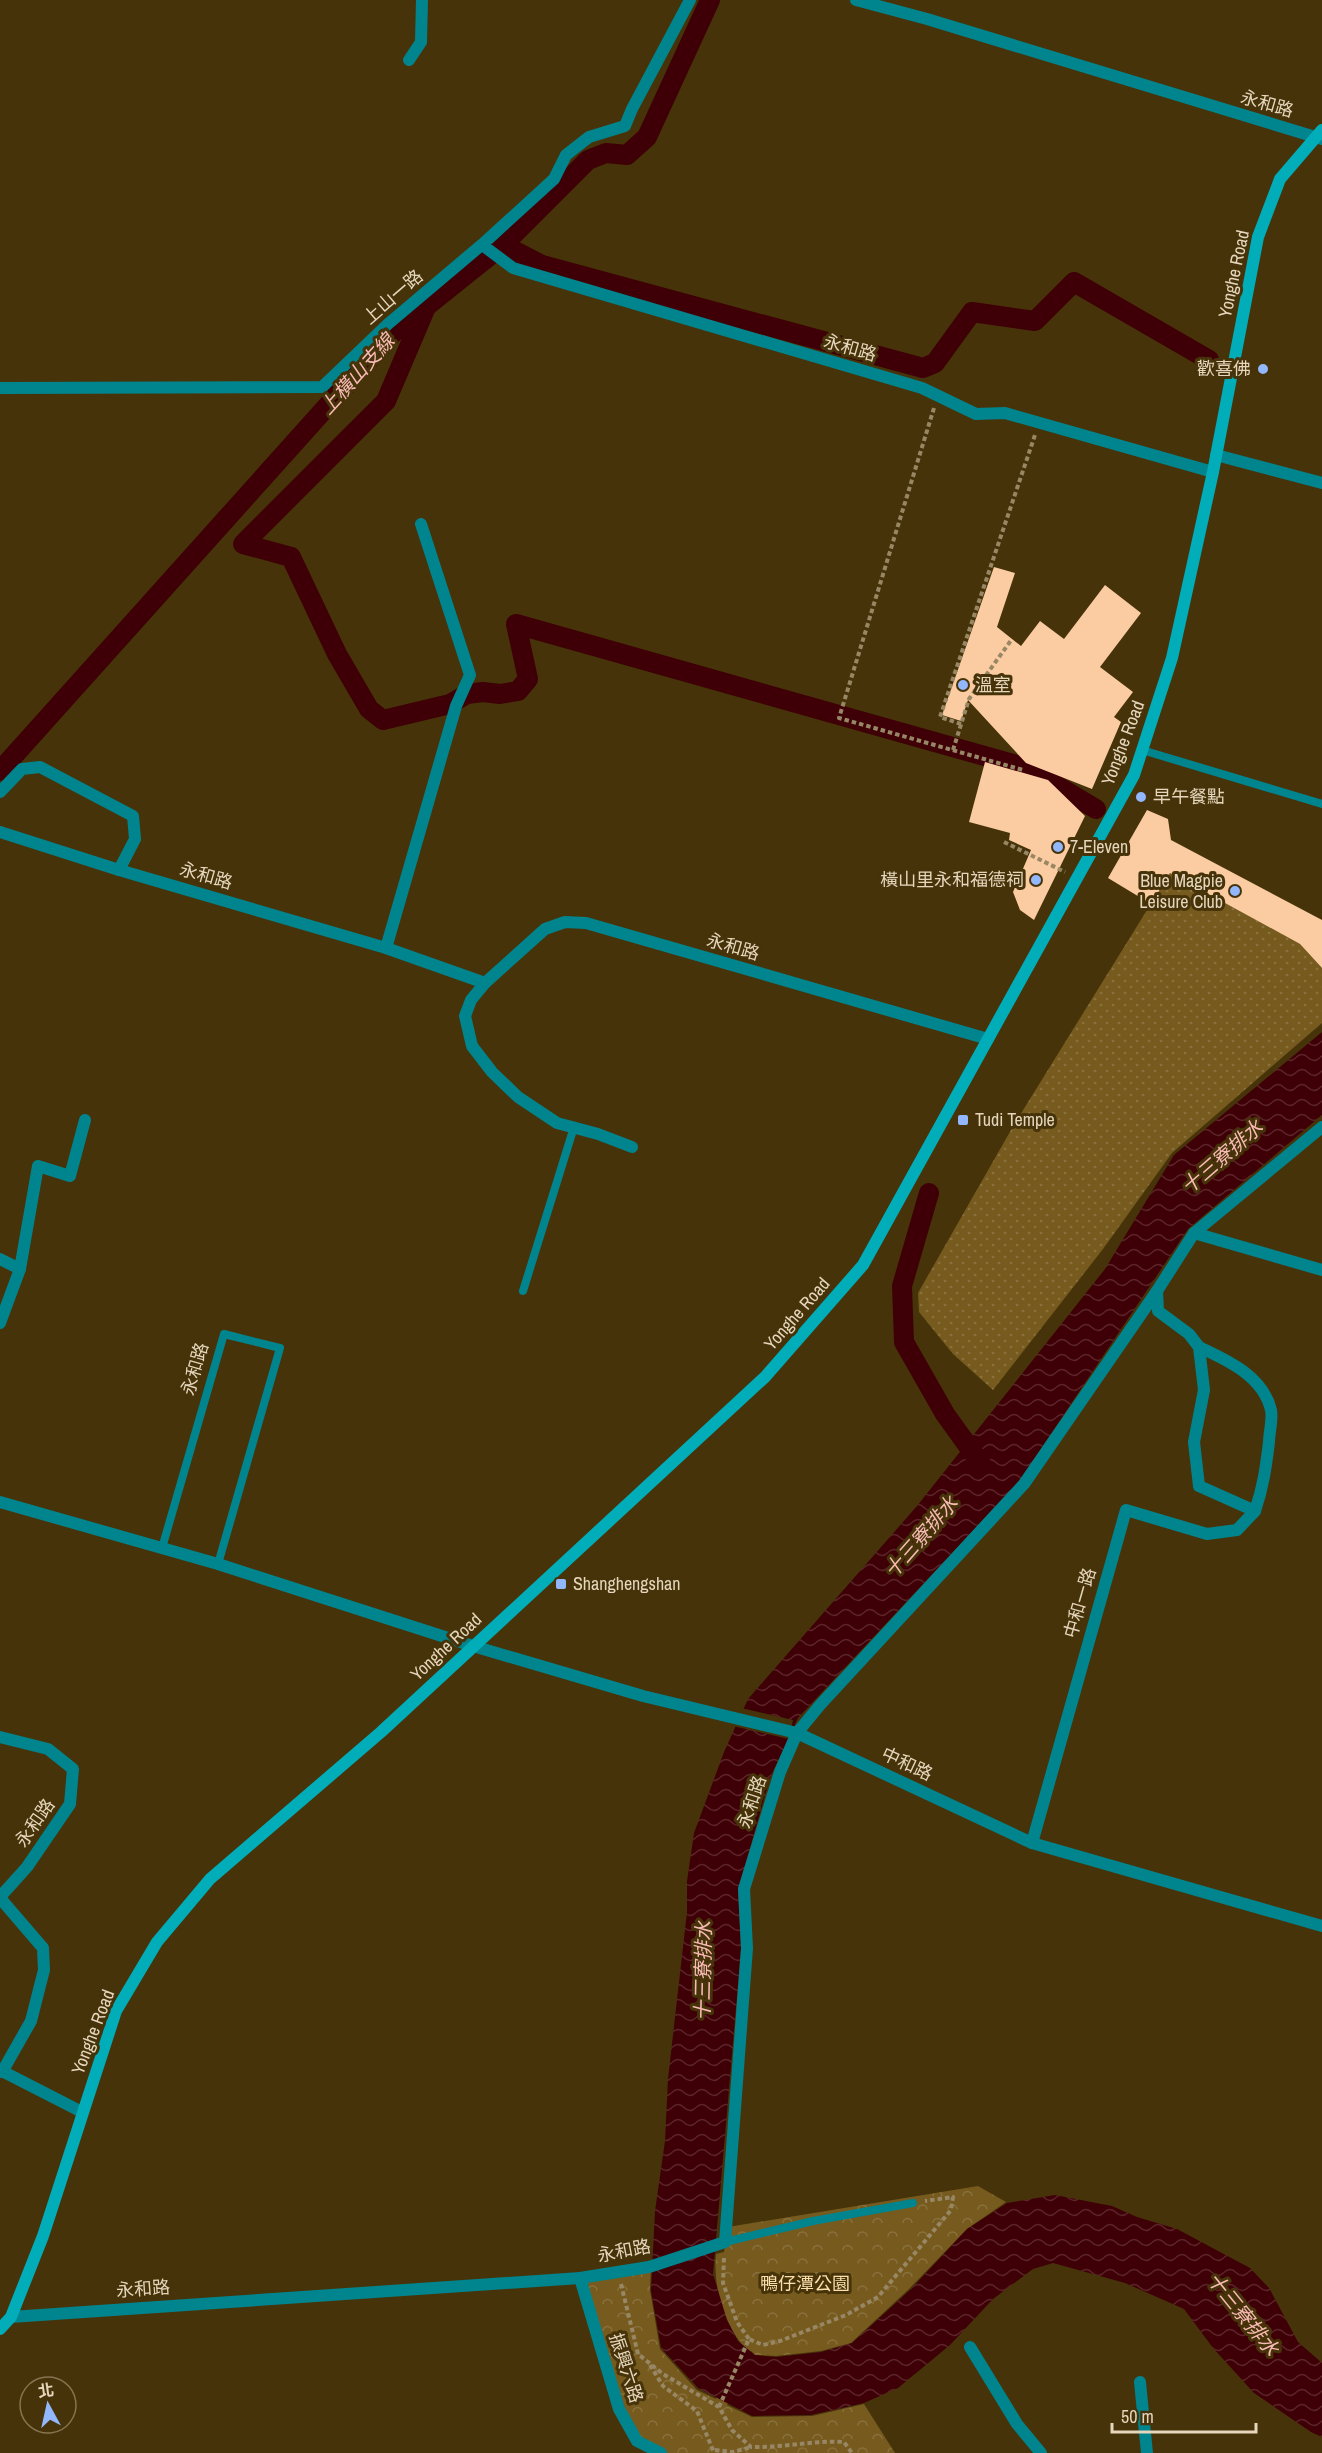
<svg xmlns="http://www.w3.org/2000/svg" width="1322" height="2453" font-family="'Archivo Narrow','Noto Sans TC',sans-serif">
<defs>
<pattern id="grass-dots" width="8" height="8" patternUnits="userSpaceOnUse" patternTransform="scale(1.5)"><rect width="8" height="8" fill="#765a1e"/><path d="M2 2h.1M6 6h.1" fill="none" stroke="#89713d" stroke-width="1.8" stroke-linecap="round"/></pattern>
<pattern id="park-crowns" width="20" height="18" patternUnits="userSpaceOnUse" patternTransform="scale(1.5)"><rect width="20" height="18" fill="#765a1e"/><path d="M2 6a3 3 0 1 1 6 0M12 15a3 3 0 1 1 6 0" fill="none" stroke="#89713d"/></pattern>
<pattern id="water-waves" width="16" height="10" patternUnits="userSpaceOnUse" patternTransform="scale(1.5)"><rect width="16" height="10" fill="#3e0006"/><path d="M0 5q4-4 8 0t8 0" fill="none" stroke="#5a2428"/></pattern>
</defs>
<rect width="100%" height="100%" fill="#463309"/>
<!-- grass -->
<path fill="url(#grass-dots)" d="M1170 873 1300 944 1322 968V1023L1172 1153 1103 1249 993 1390 953 1354 919 1312 918 1293 1015 1123Z"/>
<!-- park -->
<path fill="url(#park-crowns)" d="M978 2186 1006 2202 967 2229 910 2288 851 2343 821 2351 776 2356 755 2355 751 2351 727 2405 752 2417 812 2416 864 2404 895 2453H663L638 2440 619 2409 582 2279 651 2268 650 2290 660 2349 697 2390 716 2399 741 2343C722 2319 713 2283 716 2254L724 2252 728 2227Z"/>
<!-- water -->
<path fill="url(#water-waves)" d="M1322 1032V1115L1188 1229 1020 1480 798 1718 770 1778 738 1890 741 1950 713 2274 727 2320 738 2341 755 2355 776 2357 821 2352 852 2343 911 2289 967 2229 1007 2203 1055 2195 1112 2206 1137 2217 1177 2229 1250 2268 1269 2288 1298 2342 1322 2363V2437L1311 2432 1254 2393 1213 2348 1184 2309 1125 2283 1053 2263 1033 2269 993 2299 950 2345 898 2388 864 2403 811 2415 752 2416 698 2388 661 2348 651 2291 655 2211 665 2141 668 2079 687 1912V1881L694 1833 724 1752 748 1699 917 1506 1105 1269 1174 1155Z"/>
<!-- pier -->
<path fill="#463309" d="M741 1708 793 1720 789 1739 733 1726Z"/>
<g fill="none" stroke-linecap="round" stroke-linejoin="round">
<!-- canal -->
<g stroke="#3e0006" stroke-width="20">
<path d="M503 245 542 265 923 368 935 363 972 312 1035 321 1074 282 1209 360"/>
<path d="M426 307 386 401 243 544 291 557 337 654 369 709 383 720 450 704 467 694 483 692 500 694 518 691 528 679 516 624 1027 768 1096 809"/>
<path d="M0 771 392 334 503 245 588 160 606 153 627 155 647 137 710 0"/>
<path d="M929 1193 902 1286 904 1342 945 1414 981 1464"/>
</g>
</g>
<!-- building -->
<g fill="#fbcba1">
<path d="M994 567 1015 573 997 627 1021 646 1040 621 1064 639 1105 585 1141 613 1100 667 1133 692 1114 717 1121 722 1092 789 1026 763 968 700 961 721 942 715Z"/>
<path d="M985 762 1048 780 1085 816 1034 920 1020 910 1013 892 1031 850 1009 840 1010 833 969 822Z"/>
<path d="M1147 810 1168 819 1171 840 1322 920V968L1300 944 1170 873 1151 904 1108 878Z"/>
</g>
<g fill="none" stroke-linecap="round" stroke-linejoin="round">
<!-- path -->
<g stroke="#988765" stroke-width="4" stroke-dasharray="4.5 3" stroke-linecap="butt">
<path d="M934 408 839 718 1023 770"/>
<path d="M961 724 940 717 1035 435"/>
<path d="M953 750 969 699 1012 639"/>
<path d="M1004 842 1065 872"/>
<path d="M724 2258 723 2283 737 2322 749 2339"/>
<path d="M621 2284 638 2354 663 2374 719 2407 732 2430 751 2447C782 2448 814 2440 844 2442L852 2453"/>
<path d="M650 2365 663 2386 697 2411 714 2453"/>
<path d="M719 2407 749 2339 763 2345 780 2341 846 2315 878 2297 951 2210 953 2197 925 2201"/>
<path d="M715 2450 733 2452 751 2447"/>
</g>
<!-- service -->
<g stroke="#00858e" stroke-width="8">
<path d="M1142 750 1322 804"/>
<path d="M523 1291 574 1127"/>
<path d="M162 1548 224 1334 280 1348 218 1564"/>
<path d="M725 2242 813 2221 913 2203"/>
</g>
<!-- minor -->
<g stroke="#00858e" stroke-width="12">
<path d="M856 0 927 19 1322 139"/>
<path d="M409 60 421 42 422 0"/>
<path d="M485 242V247L513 268 922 388 976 414 1005 413 1213 472"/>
<path d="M0 388 322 387 388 324 485 242 554 179 566 155 589 137 625 126 632 109 690 0"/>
<path d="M1216 455 1322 483"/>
<path d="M0 792 22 769 40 767 133 816 135 839 119 870"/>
<path d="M0 832 119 870 386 948 485 983 545 929 565 922 586 923 988 1039"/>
<path d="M386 948 456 706 470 675 421 524"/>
<path d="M485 983 471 1000 465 1016 472 1046 492 1072 518 1097 557 1123 598 1134 632 1147"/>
<path d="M1194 1233 1322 1270"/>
<path d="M0 1259 20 1269 0 1323"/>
<path d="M20 1269 38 1166 70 1176 85 1120"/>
<path d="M1199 1347C1227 1360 1263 1376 1271 1410 1273 1419 1269 1433 1269 1442 1266 1467 1263 1488 1255 1511"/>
<path d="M0 1502 218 1564 473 1646 643 1696 797 1733 1032 1843 1322 1926"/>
<path d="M0 1737 48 1749 73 1769 70 1804 27 1867 0 1897"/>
<path d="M1032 1843 1126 1510 1207 1534 1237 1530 1255 1511 1199 1486 1194 1442 1204 1390 1199 1347 1189 1334 1158 1311 1157 1291"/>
<path d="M0 1898 43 1948 44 1970 31 2021 2 2072"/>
<path d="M0 2070 82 2112"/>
<path d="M580 2278 619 2409 637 2441 661 2453"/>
<path d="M11 2317 580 2278 649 2267 725 2242 747 1948 744 1889 780 1772 797 1733 820 1705 1024 1484 1157 1291 1194 1233 1322 1127"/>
<path d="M970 2347 1017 2424 1041 2453"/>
<path d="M1140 2382 1147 2453"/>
</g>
<!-- secondary -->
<path stroke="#00adb8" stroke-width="12" d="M0 2329 11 2317 43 2236 116 2011 157 1942 210 1879 381 1732 765 1377 863 1265 1134 775 1172 658 1213 472 1258 237 1280 179 1322 130"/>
</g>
<!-- markers -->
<g fill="#93b7fd" stroke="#463309" stroke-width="2">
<circle cx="1263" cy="369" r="6"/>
<circle cx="963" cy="685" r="6"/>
<circle cx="1141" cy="797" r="6"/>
<circle cx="1058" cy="847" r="6"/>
<circle cx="1036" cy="880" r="6"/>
<circle cx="1235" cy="891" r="6"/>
<rect x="957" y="1114" width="12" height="12" rx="3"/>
<rect x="555" y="1578" width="12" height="12" rx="3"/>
</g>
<g text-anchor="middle" stroke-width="6" stroke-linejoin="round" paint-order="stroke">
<!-- street labels -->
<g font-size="18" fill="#e5d6bc" stroke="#463309">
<text transform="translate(1267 104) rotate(16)" y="6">永和路</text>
<text transform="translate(1234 274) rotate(-78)" y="6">Yonghe Road</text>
<text transform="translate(393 297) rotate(-41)" y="6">上山一路</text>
<text transform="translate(850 348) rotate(16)" y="6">永和路</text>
<text transform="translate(1123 743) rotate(-69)" y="6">Yonghe Road</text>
<text transform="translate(206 876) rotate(16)" y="6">永和路</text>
<text transform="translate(733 947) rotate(16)" y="6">永和路</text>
<text transform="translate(797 1314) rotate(-49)" y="6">Yonghe Road</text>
<text transform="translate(195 1369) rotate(-74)" y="6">永和路</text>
<text transform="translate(1080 1603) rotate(-74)" y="6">中和一路</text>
<text transform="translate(446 1647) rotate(-43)" y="6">Yonghe Road</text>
<text transform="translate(907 1764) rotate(25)" y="6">中和路</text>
<text transform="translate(752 1802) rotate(-72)" y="6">永和路</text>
<text transform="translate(35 1823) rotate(-55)" y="6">永和路</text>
<text transform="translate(93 2032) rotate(-69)" y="6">Yonghe Road</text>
<text transform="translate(624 2251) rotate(-11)" y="6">永和路</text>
<text transform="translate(143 2289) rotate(-4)" y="6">永和路</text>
<text transform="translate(626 2368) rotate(72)" y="6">振興六路</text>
</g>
<!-- poi labels -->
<g font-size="18" fill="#e5d6bc" stroke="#463309" text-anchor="start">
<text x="1251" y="375" text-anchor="end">歡喜佛</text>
<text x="975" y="691">溫室</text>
<text x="1153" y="803">早午餐點</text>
<text x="1070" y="853">7-Eleven</text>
<text x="1024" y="886" text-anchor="end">橫山里永和福德祠</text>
<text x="1223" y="887" text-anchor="end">Blue Magpie<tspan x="1223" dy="21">Leisure Club</tspan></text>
<text x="975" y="1126">Tudi Temple</text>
<text x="573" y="1590">Shanghengshan</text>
</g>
<!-- park labels -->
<g font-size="18" fill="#fbdfac" stroke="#463309">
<text x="805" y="2290">鴨仔潭公園</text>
</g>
<!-- water labels -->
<g font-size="20" font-style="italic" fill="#f9bab6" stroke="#463309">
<text transform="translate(357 374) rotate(-48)" y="7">上橫山支線</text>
<text transform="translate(1222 1157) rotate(-41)" y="7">十三寮排水</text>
<text transform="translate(921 1537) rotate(-49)" y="7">十三寮排水</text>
<text transform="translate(703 1971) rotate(-89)" y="7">十三寮排水</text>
<text transform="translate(1243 2314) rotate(51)" y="7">十三寮排水</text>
</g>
</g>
<!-- north arrow -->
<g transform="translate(48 2405) rotate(352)"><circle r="28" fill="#463309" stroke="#867451" stroke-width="1.5"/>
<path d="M0-4.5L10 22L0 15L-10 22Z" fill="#93b7fd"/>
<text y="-9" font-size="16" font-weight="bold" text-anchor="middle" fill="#e5d6bc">北</text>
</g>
<!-- scale -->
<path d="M1112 2423v9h144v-9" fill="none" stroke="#e5d6bc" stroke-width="3"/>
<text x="1121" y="2423" font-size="18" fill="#e5d6bc" stroke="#463309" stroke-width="4.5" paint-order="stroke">50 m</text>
</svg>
